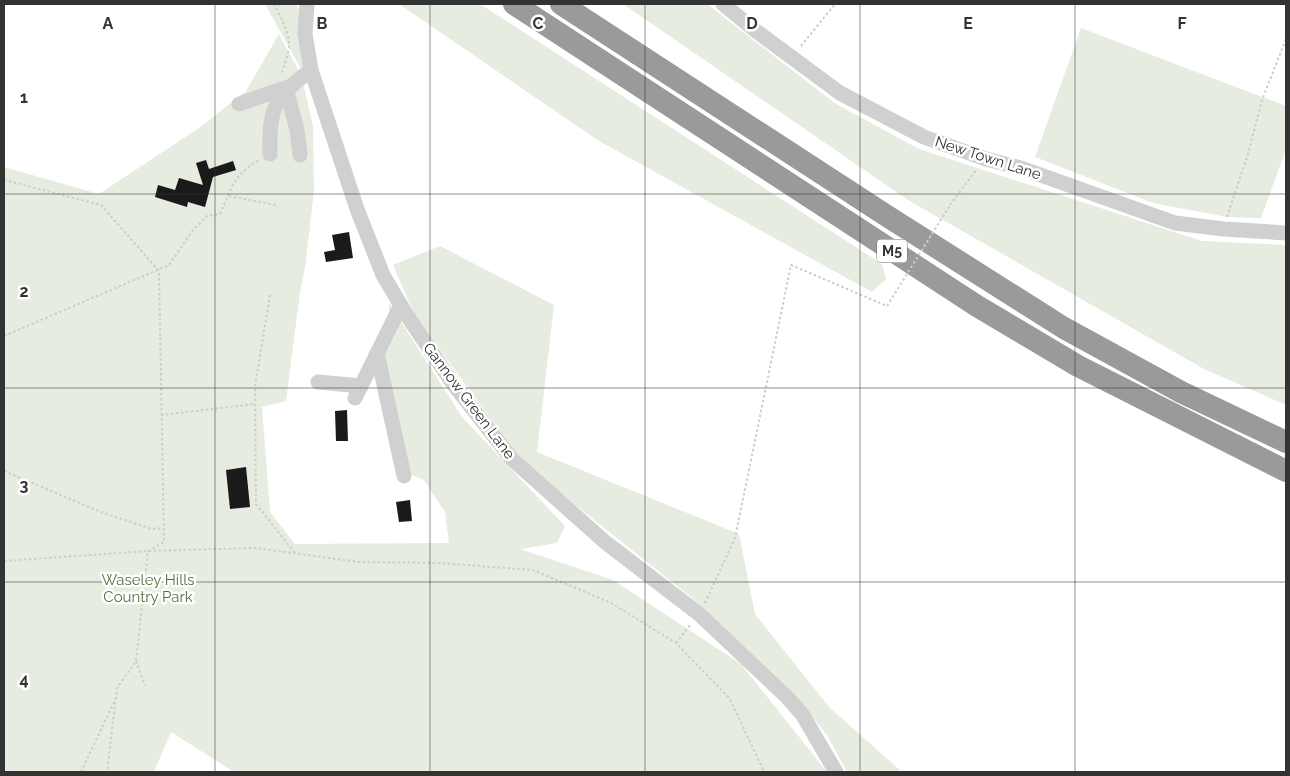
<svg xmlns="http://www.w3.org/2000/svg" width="1290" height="776" font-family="Raleway,sans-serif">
<rect width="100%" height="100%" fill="#fff"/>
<!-- green -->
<g fill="#e6ecdf">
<path d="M265 4H295L301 12 307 61 301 69Z"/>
<path d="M399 4H480L882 264 886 279 872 292 599 141Z"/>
<path d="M623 4H707L836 104 919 149 1202 241 1286 245V405L1204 369 908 200Z"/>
<path d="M1081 28 1286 106V149L1261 218 1227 217 1153 203 1035 157Z"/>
<path d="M279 34 302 77 313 127 314 190 305 268 300 292 286 401 262 407 270 512 295 544 449 543 445 512 424 480 398 469 378 368 389 318V303L462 417 565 526 557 543 520 549 613 580 741 664 827 772H234L171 732 154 772H4V167L99 194 199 128 246 91Z"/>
<path d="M440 246 554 305 537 452 739 534 755 614 829 707 902 772H847L827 735 787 686 692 598 524 464 415 316 393 265Z"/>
</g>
<!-- building -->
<g fill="#1a1a1a">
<path d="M206 160 209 169 233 161 236 170 213 177 205 207 188 202 187 207 155 197 158 185 175 190 179 178 203 185 196 163Z"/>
<path d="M349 232 353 258 326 262 324 252 335 250 332 235Z"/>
<path d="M347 410 348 441H336L335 411Z"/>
<path d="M246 467 250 507 230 509 226 470Z"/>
<path d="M410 500 412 521 399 522 396 502Z"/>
</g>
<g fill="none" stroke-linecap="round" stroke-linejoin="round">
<!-- path -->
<g stroke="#cdcdcd" stroke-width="2" stroke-dasharray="2.5 2.5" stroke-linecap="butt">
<path d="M274 4C280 16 289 31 289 44 289 55 284 65 281 75"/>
<path d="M801 46 835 4"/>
<path d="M4 180 101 205 159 271 164 542 148 551 136 661 117 688 107 772"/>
<path d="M229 196 276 205"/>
<path d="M950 205 976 170"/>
<path d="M1227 217 1248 154 1262 100 1286 39"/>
<path d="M270 295 255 386 256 504 295 553"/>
<path d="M4 336 169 265 193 230 207 216 220 214C232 188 232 176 259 160"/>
<path d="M161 415 255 404"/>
<path d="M4 471 101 512 152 529 163 528"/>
<path d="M4 561 148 551 256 548 358 562 440 563 533 570 611 603 676 643 730 699 764 772"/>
<path d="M705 603 735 538 791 265 887 306"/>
<path d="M676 643 691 624"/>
<path d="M136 661 145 686"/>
<path d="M81 772 114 702"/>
</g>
<!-- minor -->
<g stroke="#d0d0d0" stroke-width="15">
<path d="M307 4 305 34 311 70 357 209 383 275 406 314 454 385 512 459 605 542 699 614 786 696 802 714 836 772"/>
<path d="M723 4 756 31 840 93 924 137 986 159 1021 168 1175 223 1224 229 1286 233"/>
<path d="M287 92 297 130 300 155"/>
<path d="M239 104 288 87"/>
<path d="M270 154C269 108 274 98 311 70"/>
<path d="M377 353 404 476"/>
<path d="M318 382 361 386"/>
<path d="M355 398 401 305"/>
</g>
<!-- highway -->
<g stroke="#9a9a9a" stroke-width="22">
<path d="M514 4 977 306 1078 366 1286 471"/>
<path d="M561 4 887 216 1064 328 1181 392 1286 442"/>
</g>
<!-- path-bridge -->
<path stroke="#cdcdcd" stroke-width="2" stroke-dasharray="2.5 2.5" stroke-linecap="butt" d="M887 306 950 205"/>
</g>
<!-- grid -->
<path fill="none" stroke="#333" stroke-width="1" stroke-opacity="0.55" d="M215 4V772M430 4V772M645 4V772M860 4V772M1075 4V772M4 194H1286M4 388H1286M4 582H1286"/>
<g text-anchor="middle" stroke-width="5" stroke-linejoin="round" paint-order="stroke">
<!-- shield labels -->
<rect fill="#fff" stroke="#707070" stroke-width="1" x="877" y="239.5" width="30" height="23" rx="4"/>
<g font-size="14" font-weight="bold" fill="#333">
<text x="892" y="256">M5</text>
</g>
<!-- street labels -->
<g font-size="15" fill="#333" stroke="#fff">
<text transform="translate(988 158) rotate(18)" y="5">New Town Lane</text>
<text transform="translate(469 401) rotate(53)" y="5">Gannow Green Lane</text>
</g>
<!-- park labels -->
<g font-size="15" fill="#56703f" stroke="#fff">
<text x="148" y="585">Waseley Hills<tspan x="148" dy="17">Country Park</tspan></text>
</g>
</g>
<g font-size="16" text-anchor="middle" font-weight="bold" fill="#333" stroke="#fff" stroke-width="5" stroke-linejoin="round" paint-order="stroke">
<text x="108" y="29">A</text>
<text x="322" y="29">B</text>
<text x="538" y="29">C</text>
<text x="752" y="29">D</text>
<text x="968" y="29">E</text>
<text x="1182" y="29">F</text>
<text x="24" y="103">1</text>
<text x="24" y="297">2</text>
<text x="24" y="491">3</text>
<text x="24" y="685">4</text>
</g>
<!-- border -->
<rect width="1290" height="776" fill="none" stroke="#333333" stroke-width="10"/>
</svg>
